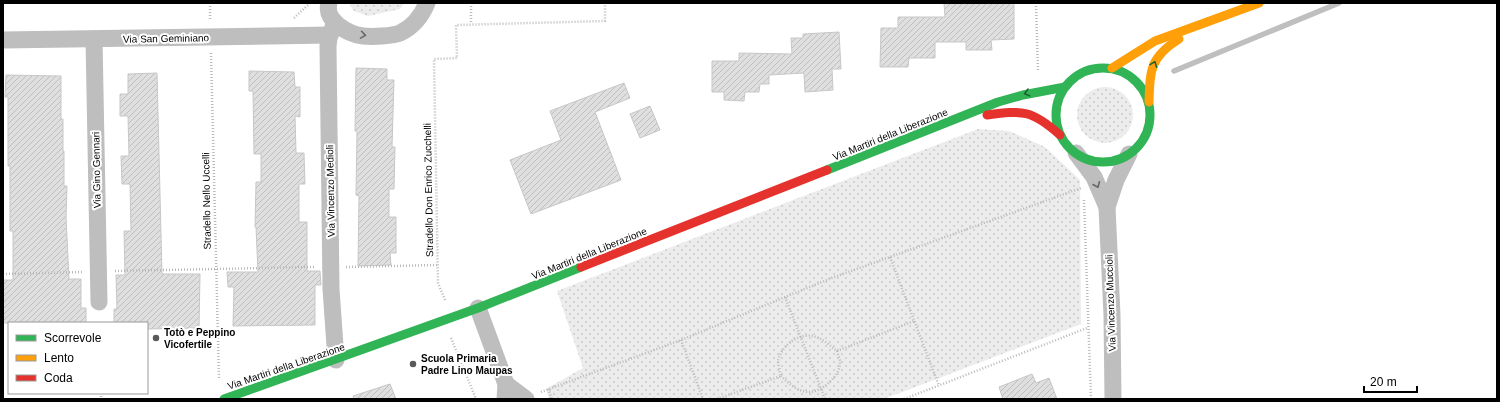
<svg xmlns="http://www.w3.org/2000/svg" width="1500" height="402" font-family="Arial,sans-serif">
<defs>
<pattern id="green-dots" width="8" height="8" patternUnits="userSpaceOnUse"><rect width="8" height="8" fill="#ececec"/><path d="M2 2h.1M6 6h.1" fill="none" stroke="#c9c9c9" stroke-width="1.8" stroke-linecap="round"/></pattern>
<pattern id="building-hatch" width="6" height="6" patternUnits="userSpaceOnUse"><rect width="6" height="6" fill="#dfdfdf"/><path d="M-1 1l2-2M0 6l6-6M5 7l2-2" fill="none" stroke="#bebebe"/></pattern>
</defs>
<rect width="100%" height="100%" fill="#fff"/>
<!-- green -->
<g fill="url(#green-dots)">
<path d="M352 3H404L400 9 368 16 354 11 350 5Z"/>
<circle cx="1105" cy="115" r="28"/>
<path d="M978 129 1009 131 1045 147 1080 180 1081 324 884 399H549L546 389 583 368 557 291Z"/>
</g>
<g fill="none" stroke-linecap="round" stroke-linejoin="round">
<!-- stream -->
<path stroke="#bfbfbf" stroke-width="5.5" d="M1174 71 1339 3"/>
</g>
<!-- building -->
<g fill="url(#building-hatch)" stroke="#c7c7c7">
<path d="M944 3H1014V39L991 40 992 50H966V42H935V58H909L908 67H880L881 28H898V17H945Z"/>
<path d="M839 32 841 69H832L833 90 805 92 804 73 769 75V84H760L759 92H745L744 101 724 100V92H712V61H739V53L792 54 791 38H803V34Z"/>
<path d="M356 68 387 69V80H394L392 147H395L394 189H389V217H396V253H390L391 265 358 266 359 196 356 195 357 131H355Z"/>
<path d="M249 71 294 72 295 87H300V117L295 116 296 153H304L305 184H299V222H307V271H320L321 285H315V325L233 326 234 287H228L227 272H258L256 227H255L256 182H261V154H254L253 91H249Z"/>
<path d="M157 73 162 274H200L199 328 147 329V323H114V309H117L116 275H125L124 231H131L130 184H122L121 156H129L128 116H120V94H128V74Z"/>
<path d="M6 75 61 76V119H63V151H64V186H67L66 217 69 279H81V308H86V323H3V280H13V231H10V166H8V97H5Z"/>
<path d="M624 83 630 98 595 112 621 180 531 214 510 160 561 140 550 111Z"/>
<path d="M650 106 660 130 640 138 630 114Z"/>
<path d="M1032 374 1036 383 1049 378 1057 399H1003L999 387Z"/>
<path d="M390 384 396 399H354L353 396Z"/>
</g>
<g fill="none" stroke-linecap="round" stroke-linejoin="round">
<!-- path -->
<g stroke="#b9b9b9" stroke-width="2.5" stroke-dasharray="1 2" stroke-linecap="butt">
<path d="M210 3V20"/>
<path d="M471 3V24"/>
<path d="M1036 3 1038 72"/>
<path d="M294 18 308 5V3"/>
<path d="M211 53 219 380"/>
<path d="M1084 200 1091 399"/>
<path d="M890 257 939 386"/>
<path d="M346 267 438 265"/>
<path d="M115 271 314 267"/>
<path d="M3 274 82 272"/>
<path d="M785 297 825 399"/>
<path d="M445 300 438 283 434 59 457 58 456 25 605 21V3"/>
<path d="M451 338 476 399"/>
<path d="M681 340 703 399"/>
<path d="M781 376C788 383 797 391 808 392 821 393 840 376 840 363 840 359 838 355 837 351"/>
<path d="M548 389 552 399"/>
<path d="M541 392 681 340 829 279 1081 188"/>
<path d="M101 393V399"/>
<path d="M717 399 781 376C780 371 778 365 778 361 781 345 801 331 816 337 824 339 830 346 837 351L914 321"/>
<path d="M904 399 1087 328"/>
</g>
<!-- street -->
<g stroke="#bebebe" stroke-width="17">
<path d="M329 3C324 21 348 34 363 36 372 37 393 36 400 33 413 27 422 15 427 3"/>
<path d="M335 22 329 38 328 46 331 289 336 360"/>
<path d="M94 39 99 302"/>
<path d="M3 40 330 35"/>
<path d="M1076 153 1094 177 1107 207 1116 180 1129 154"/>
<path d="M1107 207 1112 315 1113 399"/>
<path d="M478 308 506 384 505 399"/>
<path d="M506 384 526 399"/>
</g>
<!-- fast -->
<g stroke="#30b455" stroke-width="9">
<circle cx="1103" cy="115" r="47"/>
<path d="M827 170 998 102 1023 95 1065 87"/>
<path d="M224 399 478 308 581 267"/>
</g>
<!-- slow -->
<g stroke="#ff9f0a" stroke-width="9">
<path d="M1112 68 1155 41 1259 3"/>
<path d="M1149 102C1150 70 1150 57 1179 39"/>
</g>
<!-- jam -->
<g stroke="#e5322d" stroke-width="9">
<path d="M987 115C1023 110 1032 110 1060 135"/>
<path d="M581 267 827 170"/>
</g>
</g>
<!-- one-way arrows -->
<defs><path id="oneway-chevron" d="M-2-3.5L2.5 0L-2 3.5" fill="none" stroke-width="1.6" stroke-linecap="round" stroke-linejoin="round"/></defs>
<g stroke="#686868">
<use href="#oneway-chevron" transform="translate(363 35) rotate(9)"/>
<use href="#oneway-chevron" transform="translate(1097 185) rotate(67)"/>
</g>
<g stroke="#1a632f">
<use href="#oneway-chevron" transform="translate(1154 64) rotate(-69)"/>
<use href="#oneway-chevron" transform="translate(1027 93) rotate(165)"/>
</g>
<!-- markers -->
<g fill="#595959" stroke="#fff" stroke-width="1.5">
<circle cx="156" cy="338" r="4"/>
<circle cx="413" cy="364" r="4"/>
</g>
<g text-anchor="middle" stroke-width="4" stroke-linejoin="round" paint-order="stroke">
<!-- street labels -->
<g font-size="10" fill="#000" stroke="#fff">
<text transform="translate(166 38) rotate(-1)" y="4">Via San Geminiano</text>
<text transform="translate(890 134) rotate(-22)" y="4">Via Martiri della Liberazione</text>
<text transform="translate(96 170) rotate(-91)" y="4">Via Gino Gennari</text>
<text transform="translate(428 190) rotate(-91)" y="4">Stradello Don Enrico Zucchelli</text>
<text transform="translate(330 191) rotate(-91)" y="4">Via Vincenzo Medioli</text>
<text transform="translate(206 201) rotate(-91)" y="4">Stradello Nello Uccelli</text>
<text transform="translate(589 253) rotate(-22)" y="4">Via Martiri della Liberazione</text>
<text transform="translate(1110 303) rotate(-92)" y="4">Via Vincenzo Muccioli</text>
<text transform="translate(286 366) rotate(-19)" y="4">Via Martiri della Liberazione</text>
</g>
<!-- poi labels -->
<g font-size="10" font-weight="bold" fill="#000" stroke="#fff" text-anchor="start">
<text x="164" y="336">Totò e Peppino<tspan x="164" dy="12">Vicofertile</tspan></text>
<text x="421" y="362">Scuola Primaria<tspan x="421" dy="12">Padre Lino Maupas</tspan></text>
</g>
</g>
<!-- border -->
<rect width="1500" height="402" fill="none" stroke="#000000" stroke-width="8"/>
<!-- legend -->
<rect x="8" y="322" width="140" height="72" fill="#ffffff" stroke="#999999"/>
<rect x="16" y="335" width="20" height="6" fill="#30b455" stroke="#999999"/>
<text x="44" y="342" font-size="12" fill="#000000">Scorrevole</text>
<rect x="16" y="355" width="20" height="6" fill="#ff9f0a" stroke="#999999"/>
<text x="44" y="362" font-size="12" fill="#000000">Lento</text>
<rect x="16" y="375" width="20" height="6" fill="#e5322d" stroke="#999999"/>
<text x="44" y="382" font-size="12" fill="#000000">Coda</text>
<!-- scale -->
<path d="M1364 386v6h53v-6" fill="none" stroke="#000000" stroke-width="2"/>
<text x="1370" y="386" font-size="12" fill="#000000" stroke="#ffffff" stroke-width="3" paint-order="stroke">20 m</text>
</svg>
